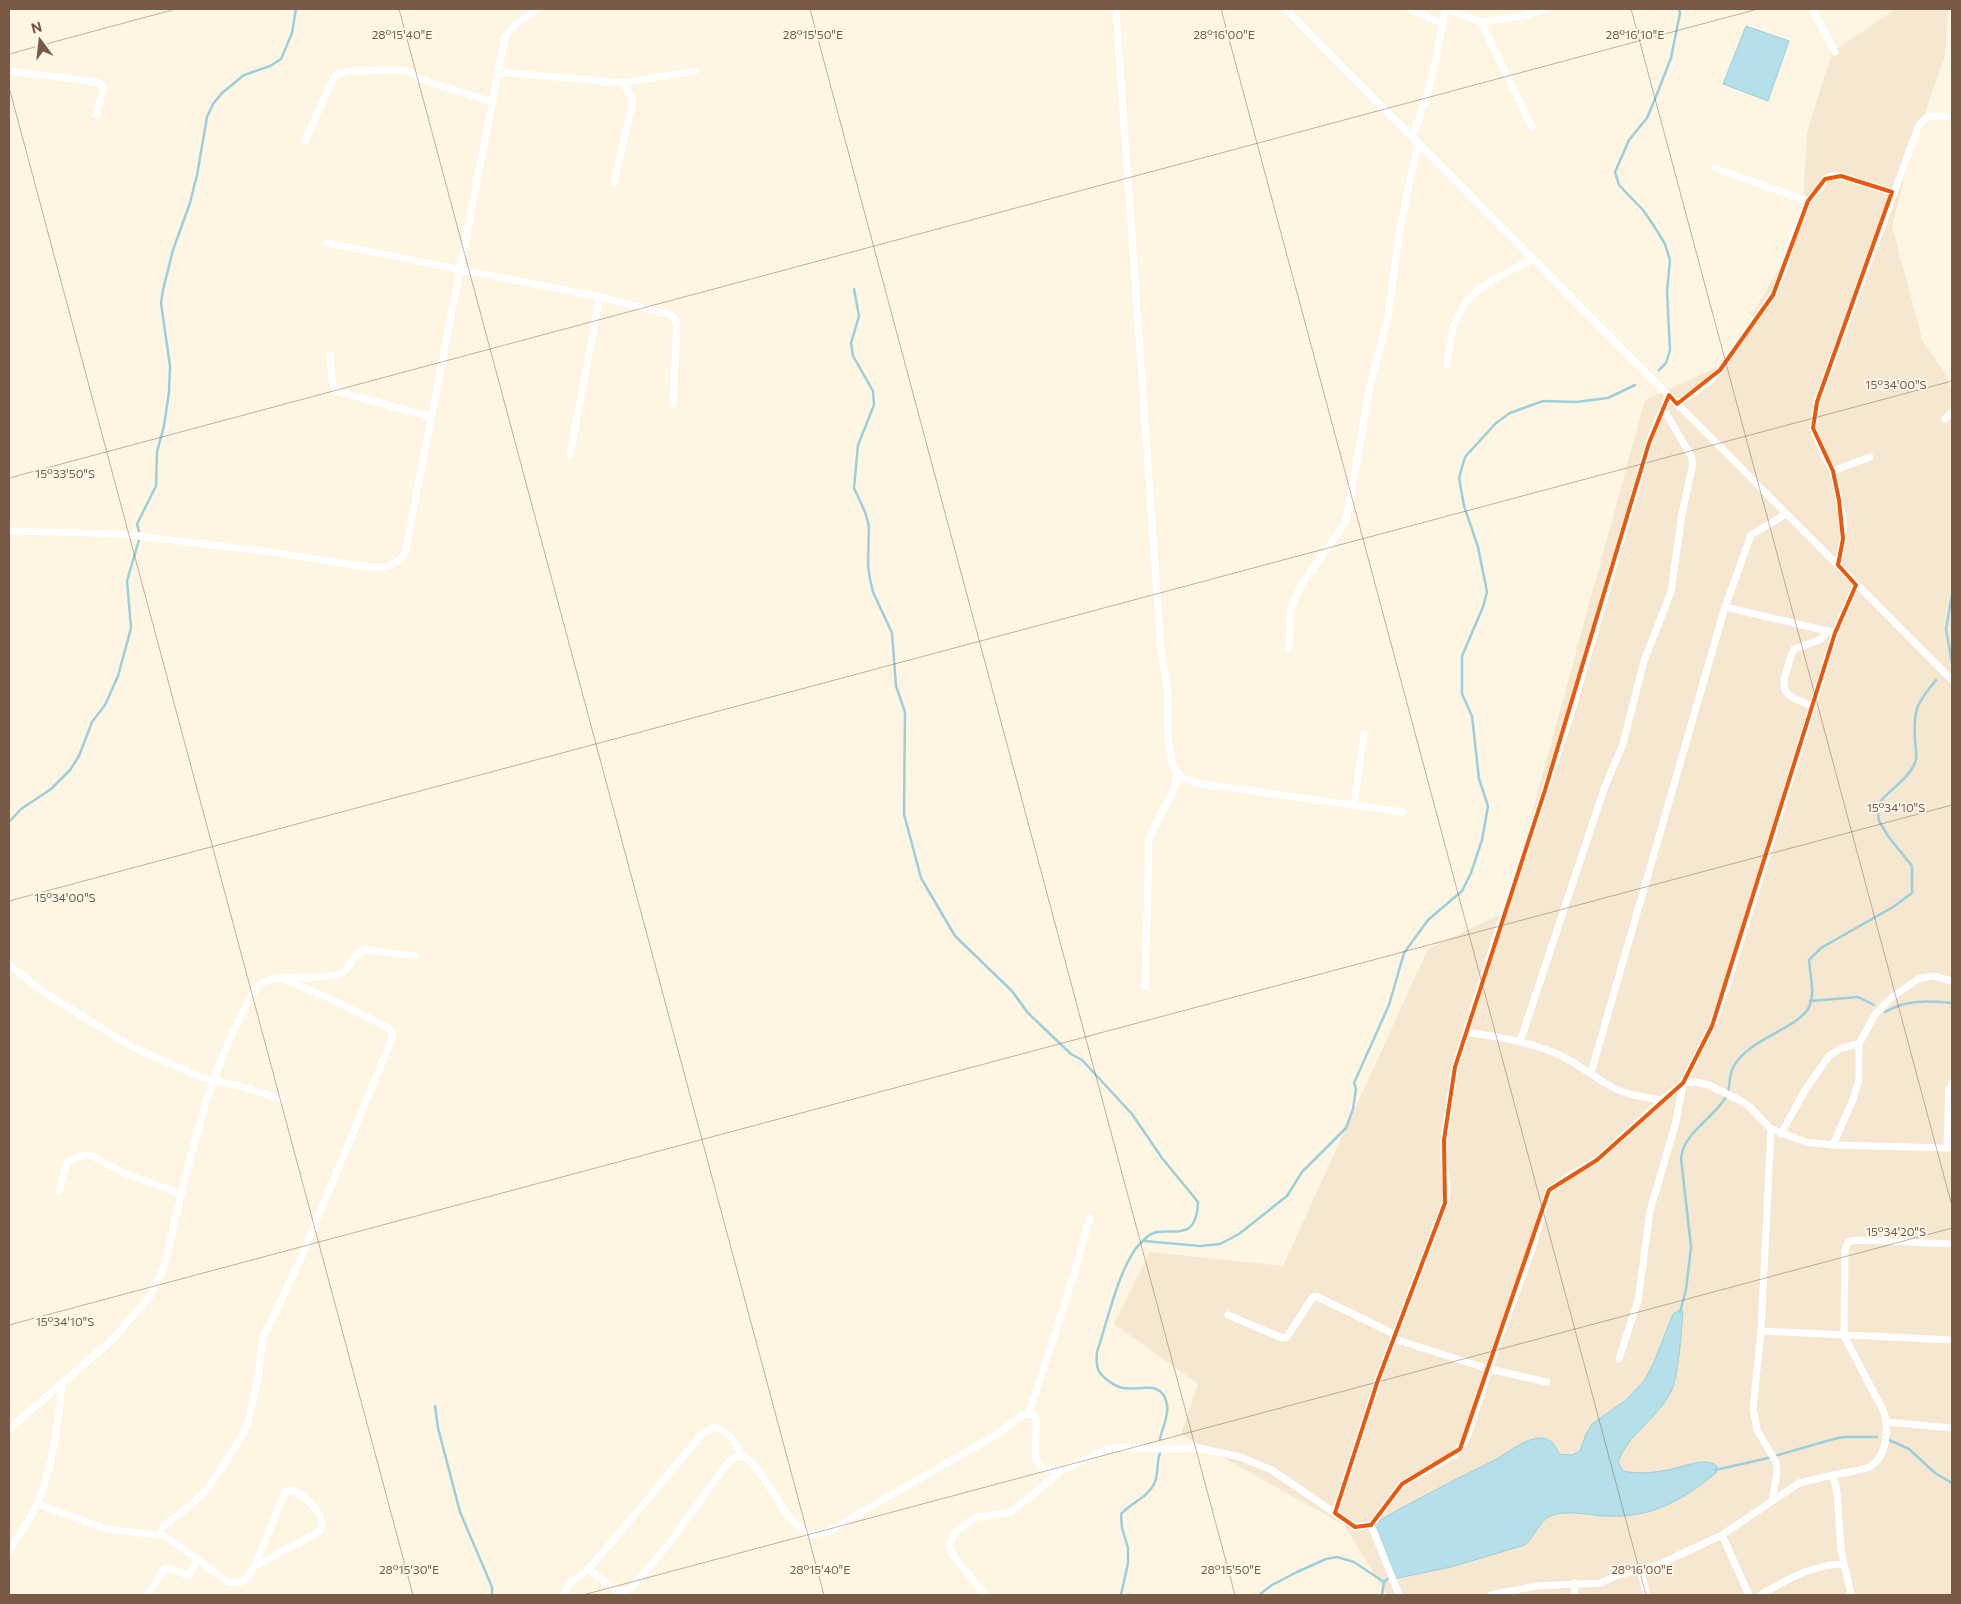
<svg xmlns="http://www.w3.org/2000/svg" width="1961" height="1604" font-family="Commissioner,sans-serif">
<rect width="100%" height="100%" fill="#fef5e3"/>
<!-- residential -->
<path fill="#f6e7d1" d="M1896 9H1948L1945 56 1910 154 1892 227 1923 342 1943 370 1952 391V1595H1387L1344 1525 1181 1434 1198 1384 1114 1324 1150 1252 1283 1266 1428 949 1505 912 1645 400 1722 365 1781 266 1803 202 1807 133 1832 52Z"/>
<!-- water -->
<g fill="#b6e0e9" stroke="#9bcfdc">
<path d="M1746 26 1789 41 1768 101 1723 84Z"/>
<path d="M1681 1309 1683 1312C1681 1333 1679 1374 1671 1392 1657 1419 1628 1434 1618 1462L1623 1471C1638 1474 1652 1473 1667 1470 1681 1468 1705 1456 1717 1466L1716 1473C1680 1502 1652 1518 1604 1516 1588 1515 1569 1510 1553 1515 1540 1519 1535 1536 1525 1545L1451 1567 1393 1579 1371 1525C1411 1502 1452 1481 1493 1461 1508 1453 1524 1438 1541 1438 1551 1438 1556 1446 1559 1454L1572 1455 1580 1451 1586 1434 1592 1424 1626 1400 1644 1381 1654 1362 1673 1314Z"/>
</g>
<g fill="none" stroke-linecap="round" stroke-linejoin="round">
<!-- stream -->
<g stroke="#9bcfdc" stroke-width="2.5">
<path d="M854 289 859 316 851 343 853 356 873 391 874 405 858 445 854 488 865 512 869 526 868 566 870 579 873 592 892 633 896 686 905 712 904 814 921 878 955 936 1012 991 1028 1013 1071 1054 1082 1060 1094 1073 1132 1114 1162 1158 1198 1202C1196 1250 1164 1221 1147 1237 1143 1241 1137 1246 1134 1251 1116 1279 1108 1320 1097 1352 1096 1364 1096 1371 1106 1379 1111 1383 1117 1387 1123 1388 1140 1391 1163 1379 1167 1405 1169 1416 1162 1429 1160 1439"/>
<path d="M1659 370 1666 363 1670 350 1667 291 1670 260 1665 244 1654 226 1643 210 1619 185 1615 172 1629 140 1647 118 1655 99 1671 58 1680 13 1679 9"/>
<path d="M139 531 137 524 156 486 157 452 164 426 169 392 170 366 161 303 163 290 173 250 190 203 197 175 207 117 213 104 222 93 244 75 270 66 281 59 292 33 296 9"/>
<path d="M1952 663 1946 629 1952 595"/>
<path d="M9 822 21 809 51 789 70 770 79 756 92 722 105 705 118 676 131 628 127 581 139 540"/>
<path d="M1810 1001 1858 997 1874 1005"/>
<path d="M1885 1012C1906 999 1928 1001 1952 1003"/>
<path d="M1144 1241 1200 1246 1220 1244 1239 1234 1287 1196 1302 1172 1346 1128 1353 1109 1356 1089 1354 1083 1389 1005 1404 953 1428 920 1462 891 1471 873 1482 840 1488 806 1479 779 1472 716 1462 694V656L1483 607 1487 592 1478 547 1464 506 1459 478 1465 457 1496 423 1510 413 1543 401 1576 402 1608 398 1635 385"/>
<path d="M1680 1312 1686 1290 1691 1247 1681 1158C1684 1132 1713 1119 1726 1097 1731 1088 1728 1077 1733 1068 1736 1061 1745 1052 1751 1048 1765 1036 1799 1024 1808 1009 1816 995 1810 975 1809 960L1821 948 1893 907 1912 893V866L1888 836 1879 821 1877 806C1887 791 1908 780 1915 763 1918 756 1915 747 1915 740 1913 709 1917 703 1936 680"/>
<path d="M435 1406 438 1428 460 1512 492 1587V1595"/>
<path d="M1889 1440 1909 1449 1935 1473 1952 1483"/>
<path d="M1715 1470 1764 1459 1830 1440 1843 1437H1877"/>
<path d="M1121 1595 1128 1563V1548L1122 1528 1121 1514C1131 1503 1148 1497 1154 1484 1159 1475 1156 1463 1160 1453"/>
<path d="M1259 1595 1272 1585 1297 1572 1326 1559 1337 1557 1354 1562 1384 1582"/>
<path d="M1382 1595 1384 1582 1391 1576"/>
</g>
<!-- minor -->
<g stroke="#fff" stroke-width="7">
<path d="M1116 9 1161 651C1162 664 1166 676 1167 689 1169 712 1164 757 1178 774 1183 779 1190 781 1196 783L1403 812"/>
<path d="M1286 9 1347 72 1952 680"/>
<path d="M1410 9 1443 24"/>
<path d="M1446 9 1481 22 1523 16 1546 9"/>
<path d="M1812 9 1835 52"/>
<path d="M1481 22 1532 127"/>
<path d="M9 71 98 82 104 88 96 115"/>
<path d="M499 72 623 83 695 71"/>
<path d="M1412 136C1430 94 1438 54 1445 9"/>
<path d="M305 141 332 81 337 74 349 71 396 70 409 71 419 79 493 102"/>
<path d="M1714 168 1808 201"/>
<path d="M614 183 633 100 623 83"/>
<path d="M327 243 600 297 570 455"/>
<path d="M600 297 668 314 675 318 677 324 673 404"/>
<path d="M330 355 332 381 336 391 431 417"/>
<path d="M1447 365C1454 294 1475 290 1532 259"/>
<path d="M1677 404 1710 381 1720 370 1744 334 1773 295 1783 271 1793 236 1808 201 1820 188 1825 179 1831 176H1841L1892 192"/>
<path d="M1945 419 1952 412"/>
<path d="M1833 471 1870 457"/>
<path d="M9 531 121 534 271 552 373 568C387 568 398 564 405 553L505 37 515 25 537 9"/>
<path d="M1838 565 1843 539V519L1833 471 1825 458 1813 428 1817 402 1919 125C1927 113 1939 116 1952 117"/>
<path d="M1725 607 1832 632"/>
<path d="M1288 649C1291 639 1290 632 1290 621 1289 609 1295 598 1300 587L1345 523 1347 516 1370 386 1387 322 1400 229 1418 143"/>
<path d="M1813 707C1794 697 1778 698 1786 672 1789 664 1790 656 1794 649L1820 640 1828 631"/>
<path d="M1354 805 1364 734"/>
<path d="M9 965 45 993 132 1047 201 1077 239 1086 281 1099"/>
<path d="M1145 987 1149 838C1158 815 1174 798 1178 774"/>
<path d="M1466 1032C1498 1037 1531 1042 1560 1055 1578 1064 1593 1076 1610 1086 1626 1095 1644 1097 1662 1100"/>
<path d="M1520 1042 1604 789 1623 744 1644 661 1671 592 1682 514 1693 463 1691 456 1663 408 1669 395"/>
<path d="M1591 1073 1725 607 1751 535 1786 514"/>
<path d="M1771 1129 1761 1331 1753 1409 1757 1430 1776 1462 1777 1471 1772 1501"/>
<path d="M1781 1134 1804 1092 1829 1056 1841 1048 1859 1044"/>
<path d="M1833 1145 1854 1097 1859 1079V1044L1876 1013 1891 998 1918 979 1933 976 1952 981"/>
<path d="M1947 1148 1949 1089 1952 1083"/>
<path d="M59 1191 67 1162 84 1155 92 1156 123 1173 182 1194"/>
<path d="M1228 1315 1282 1338 1287 1337 1313 1297 1316 1296 1396 1335"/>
<path d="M1761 1331 1952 1340"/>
<path d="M1394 1339 1489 1369 1547 1382"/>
<path d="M1619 1359 1638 1301 1650 1211 1676 1122 1683 1083 1712 1026 1727 985 1835 633 1856 585"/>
<path d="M1029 1413C1050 1348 1073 1283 1090 1217"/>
<path d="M1886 1422 1952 1428"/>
<path d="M9 1429 112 1340 151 1295 163 1269C185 1183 201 1093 242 1014 247 1005 252 992 260 985 280 971 316 982 339 974 352 969 350 954 366 950L416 956"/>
<path d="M1833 1475C1844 1472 1861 1472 1871 1466 1887 1456 1889 1428 1884 1412L1844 1336 1845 1250 1848 1242 1857 1240 1952 1244"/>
<path d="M37 1504 106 1529 165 1536 228 1582C242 1585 249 1579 254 1567L285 1492 293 1490C305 1498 327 1513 320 1531L254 1567"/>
<path d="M1335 1513 1378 1380 1445 1203 1447 1190 1444 1160V1140L1455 1067 1497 934 1572 710 1649 443 1657 421 1663 408"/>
<path d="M158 1535 163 1527 193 1503 209 1487 242 1436 248 1422 258 1378 263 1338 302 1256 393 1036 389 1028 331 999 285 980"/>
<path d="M1722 1535 1749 1595"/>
<path d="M9 1552C19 1535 31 1519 38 1502 54 1464 57 1422 63 1381"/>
<path d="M589 1569 703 1433 713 1427C730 1431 734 1441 742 1456"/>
<path d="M1640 1569 1647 1595"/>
<path d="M147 1595 164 1570 169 1568 189 1576 197 1559"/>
<path d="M563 1595 570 1583 589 1569 618 1592 630 1589 668 1545 729 1461C734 1458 738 1455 743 1457 765 1465 779 1519 810 1535L829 1531 994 1436 1023 1415 1029 1413 1035 1416C1040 1431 1027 1465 1046 1469 1051 1470 1057 1470 1062 1470"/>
<path d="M985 1595 955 1558 949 1545 954 1534 974 1518 1011 1512 1062 1470 1106 1450 1120 1447 1160 1449 1199 1448 1240 1457 1272 1470 1355 1527 1371 1525"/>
<path d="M1399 1595 1371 1525 1402 1484 1454 1455 1466 1440 1500 1336 1531 1252 1549 1190 1572 1174 1597 1160 1662 1100 1683 1083 1695 1082 1709 1085 1739 1100 1751 1108 1771 1129 1806 1142 1833 1145 1952 1148"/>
<path d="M1491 1595 1536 1586 1601 1583 1617 1575 1658 1565 1722 1535 1799 1483 1833 1475 1837 1492 1841 1550 1851 1595"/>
<path d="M1574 1595 1575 1583"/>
<path d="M1760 1595C1789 1579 1810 1565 1844 1564"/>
</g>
</g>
<!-- marked area -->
<path fill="none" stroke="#e8590c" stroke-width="4" stroke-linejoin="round" d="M1841 176 1892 192 1817 402 1813 428 1833 471 1839 500 1843 539 1838 565 1856 585 1835 633 1712 1026 1683 1083 1597 1160 1549 1190 1460 1449 1402 1484 1371 1525 1355 1527 1335 1513 1378 1380 1445 1203 1444 1140 1455 1067 1545 790 1649 443 1669 395 1677 404 1720 370 1773 295 1808 201 1825 179Z"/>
<!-- ticks -->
<path fill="none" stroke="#785a47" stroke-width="1" stroke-opacity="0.45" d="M399 9 824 1595M810 9 1235 1595M1221 9 1646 1595M1631 9 1952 1206M9 54 176 9M9 87 413 1595M9 478 1758 9M9 901 1952 381M9 1325 1952 805M583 1595 1952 1228"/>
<g font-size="12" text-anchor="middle" fill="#785a47" stroke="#fff8eb" stroke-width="4" stroke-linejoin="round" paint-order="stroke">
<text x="402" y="39">28°15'40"E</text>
<text x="813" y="39">28°15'50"E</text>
<text x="1224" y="39">28°16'00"E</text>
<text x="1635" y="39">28°16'10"E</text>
<text x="1896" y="389">15°34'00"S</text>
<text x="65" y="478">15°33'50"S</text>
<text x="1896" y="812">15°34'10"S</text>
<text x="65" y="902">15°34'00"S</text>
<text x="1896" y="1236">15°34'20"S</text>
<text x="65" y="1326">15°34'10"S</text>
<text x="409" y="1574">28°15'30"E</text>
<text x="820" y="1574">28°15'40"E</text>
<text x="1231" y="1574">28°15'50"E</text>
<text x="1642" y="1574">28°16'00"E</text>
</g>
<!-- border -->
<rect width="1961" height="1604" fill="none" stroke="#785a47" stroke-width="20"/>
<!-- north arrow -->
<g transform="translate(40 40) rotate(345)" stroke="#fff8eb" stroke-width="4" paint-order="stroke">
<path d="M0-4L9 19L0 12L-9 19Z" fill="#785a47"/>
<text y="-8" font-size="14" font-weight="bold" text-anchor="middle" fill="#785a47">N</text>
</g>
</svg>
